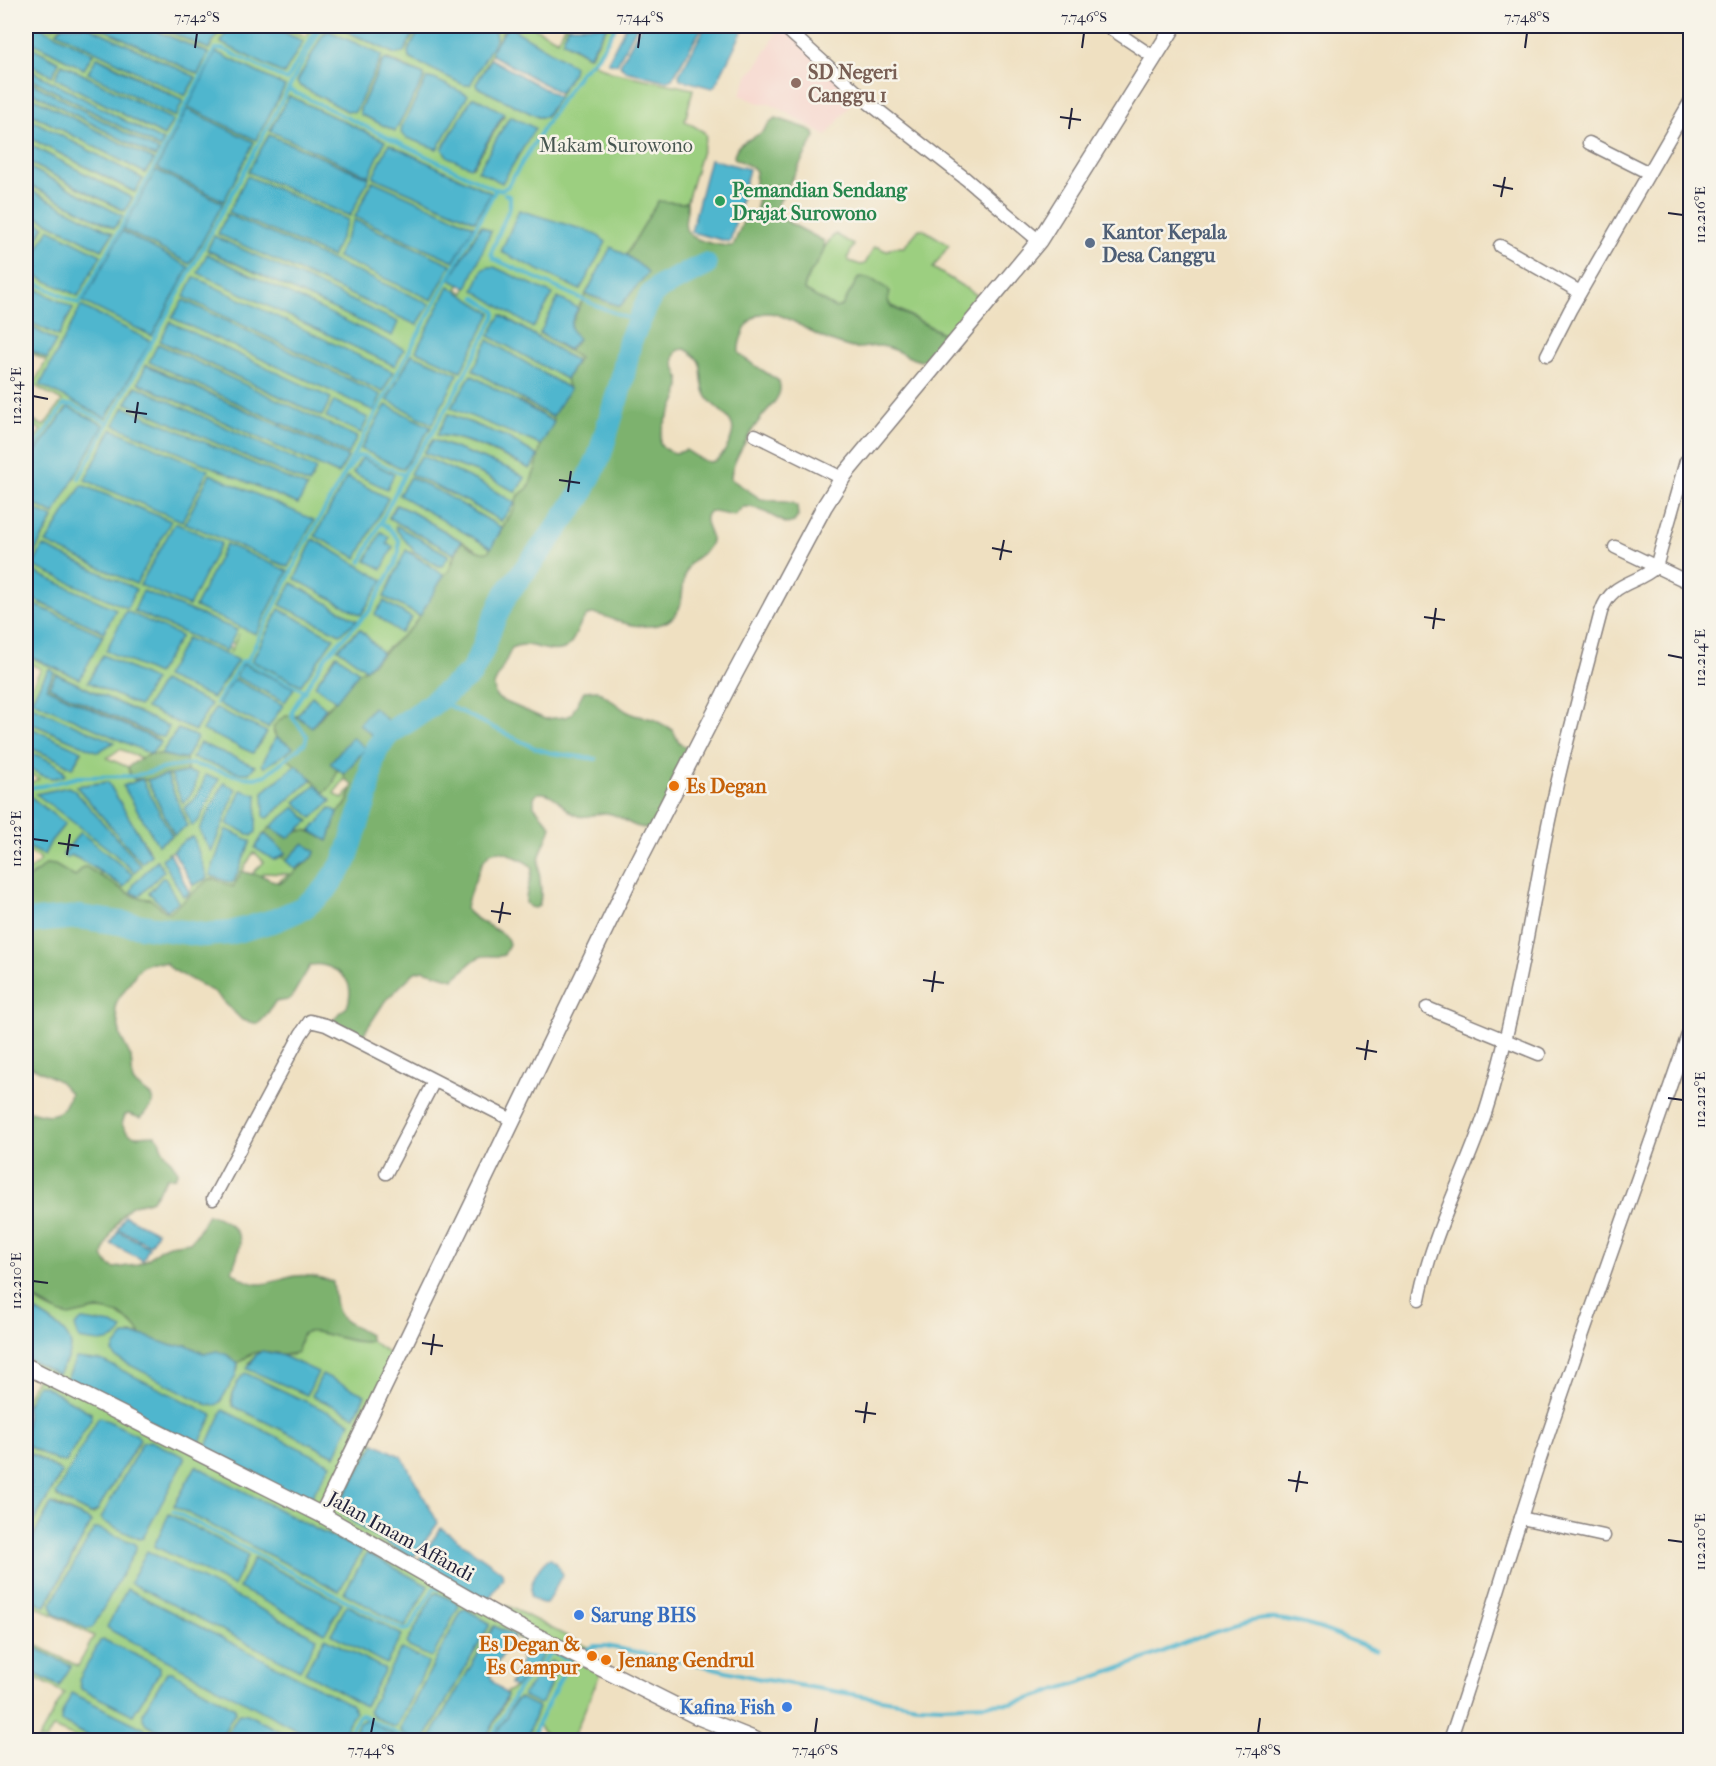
<svg xmlns="http://www.w3.org/2000/svg" width="1716" height="1766" font-family="'IM FELL French Canon',serif">
<rect width="100%" height="100%" fill="#f7f3e8"/>
<filter id="ink" filterUnits="userSpaceOnUse"><feTurbulence type="fractalNoise" baseFrequency=".0167" numOctaves="2"/><feDisplacementMap in="SourceGraphic" scale="12" xChannelSelector="R" yChannelSelector="G"/><feConvolveMatrix kernelMatrix="1 2 1 2 8 2 1 2 1" color-interpolation-filters="sRGB"/></filter>
<filter id="wash" filterUnits="userSpaceOnUse"><feTurbulence type="fractalNoise" baseFrequency=".008" numOctaves="4" result="noise"/><feDisplacementMap in="SourceGraphic" scale="24" xChannelSelector="R" yChannelSelector="G"/><feGaussianBlur stdDeviation="1.35" result="paint"/><feColorMatrix in="noise" values="0 0 0 0 0 0 0 0 0 0 0 0 0 0 0 0 0 1.4 0 .05"/><feComposite in="paint" operator="in"/></filter>
<g filter="url(#wash)">
<rect width="100%" height="100%" fill="#efe0c1"/>
<!-- built -->
<path fill="#f7d1c9" d="M781 26 860 93 826 136 777 107 769 104H761L740 95 748 75 756 67Z"/>
<!-- green -->
<g fill="#9ccf80" stroke="#5f785e" stroke-width="1.5" fill-rule="evenodd">
<path d="M37 26H47L53 28 54 26H63L57 31 195 77 87 26H97L198 74 208 53 145 26H156L209 49 220 30 210 26H230L221 42 303 41 269 26H283L306 36 312 26H335L395 54 403 53 418 26H422L408 51 409 58 467 85 470 84 496 39 495 32 482 26 522 27 533 26V27L558 40 565 26H569L564 36V42L587 56 591 55 607 26H616L593 63 611 72 693 89 685 121 704 132 706 137 687 201 684 203 658 202 626 255 611 248 578 308 558 299 540 334 579 358 576 361 502 315 490 336 566 379 570 389 489 341 473 370 552 417 554 422 520 401 451 407 541 445 536 468 528 488 517 497 515 508 502 528 444 494H400L491 548 488 552 483 553 477 550 412 512 396 505 389 518 454 554 449 571 444 575 411 552 384 597 420 616 413 626 382 653 360 629 338 649 366 669 359 672 336 655 315 685 336 701 326 708 312 696 297 716 286 715 273 731 276 737 266 755 264 767 287 752 288 759 296 765 263 792 268 818 312 779 316 785 295 802 313 817 331 801 323 793 334 782 337 769 344 774 345 779 334 793 343 799 351 788C349 799 347 805 338 812L330 809 311 831 298 830 309 821 295 808 263 835 274 860 282 856 295 869 313 857 287 880 276 883 289 874 264 873 261 876H250L264 862 256 854 253 853 233 887 212 879 209 880 170 912 165 911 150 899 139 898 128 893 86 867H83L75 877 55 865 47 864 26 880V874L40 861V858L26 851V846L44 855 51 841 65 824 31 797H26V784L39 779 26 772V767L51 778 64 770 52 762 26 751V746L59 760 72 768 82 752 26 726V721L98 752 29 705 26 711V696L41 669 26 662V655L79 679 103 635 26 601V596L104 632 32 571 26 584V563L28 564 53 519 26 505V500L54 514 68 408 26 465V448H27L33 440 26 436V433L35 438 41 430 26 422V417L44 426 62 401 33 385 46 361 26 350V347L47 358 56 341 26 324V320L58 336 73 309 26 284V260L43 226 26 217V211L102 250 112 233 26 188V183L114 228 122 216 26 166V161L124 211 132 198 26 143V136L134 192 143 179 26 117V111L145 173 153 160 26 94V89L155 157 158 151 26 80V76L160 148 163 141 26 68V62L52 76 59 62 26 44V39L84 69 93 54ZM505 27 560 93 546 117H538L477 87 476 84C488 65 494 46 505 27ZM325 32 347 111 300 86 297 82ZM98 57 183 100 88 73ZM388 59 424 75V78L395 131 360 114V109L382 61ZM62 64 172 120 164 136 55 78ZM430 78 465 94 437 148H434ZM289 96 385 141 270 131ZM472 98 504 116 473 167 444 145ZM269 135 369 178 350 216 249 172ZM389 144 491 193 475 221 374 177ZM372 181 474 226 454 261 355 217ZM227 215 429 304 218 234ZM353 221 451 264 432 299ZM481 226 491 231 464 293 457 289 460 284 450 280ZM214 237 392 335 208 251ZM170 322 322 416 161 342ZM147 365 348 457 338 474 138 383ZM135 386 315 469 310 483 127 403ZM123 408 307 487 298 504 115 425ZM449 414 509 438 538 456 530 469C502 455 469 439 438 435ZM433 440 510 469 524 478 516 492 482 474 424 453ZM481 483 501 521 468 502ZM396 526 448 555V557L439 566C416 553 410 549 396 526ZM143 591 236 630 230 642 234 644 239 634 230 653 232 649 228 647 226 651ZM243 664 293 688 285 701ZM54 672 46 688 161 741 32 700ZM57 674 169 727 164 737 156 736 50 687ZM178 729 197 737 186 758 187 772 197 774 183 803 171 775H167L187 825 174 834 147 780H135L129 773 128 767 107 758 120 749 141 758 151 754H161ZM200 743 254 766V767L193 758ZM107 782 151 854 142 863 76 786ZM124 786 171 836V837L158 844ZM80 833 124 887C112 880 78 856 69 855L67 858 63 854ZM173 851 206 879 193 885 188 895 167 854Z"/>
<path d="M919 229H923L949 245 933 268 980 297 954 333 948 336 890 305 888 300 859 277 842 306 835 308 804 290C805 280 827 239 836 234L854 245 848 257 849 261 861 265 865 264 874 247H878L886 251 894 247H904Z"/>
<path d="M26 1294C38 1302 51 1312 67 1315 74 1316 83 1312 89 1311 111 1307 129 1318 141 1335L131 1334 220 1402 238 1369V1363L252 1353 262 1351 256 1355 249 1363 317 1372 281 1355H292C295 1351 299 1347 300 1343 302 1338 300 1334 306 1331 316 1326 352 1347 371 1341L397 1359 362 1435 375 1443 342 1499 344 1515 424 1566 482 1598 510 1607 588 1647 572 1657 602 1669 572 1740C558 1740 544 1738 538 1724L532 1740H526L538 1707 520 1698 515 1700 493 1740H485L506 1700 507 1692 517 1686 543 1655 513 1635 494 1626 429 1740H424L489 1626V1623L466 1609 462 1610 402 1725 403 1733 417 1740H401L366 1719 359 1723 352 1740H339L355 1711 127 1589 108 1628 318 1740H296L247 1715 239 1713 224 1740H220L235 1711 147 1724 177 1740H168L158 1735 152 1737 150 1740H145L146 1738 62 1722 96 1740H81L54 1728 52 1729 46 1740H38L64 1693 26 1673V1669L59 1686 70 1666 26 1643V1640L78 1666 94 1636 26 1601V1596L46 1606 91 1523 89 1520 55 1504 49 1507 26 1550V1526L32 1525 62 1473 60 1470 26 1451V1445L57 1461 91 1413 44 1386 39 1385 36 1387 26 1407V1397L40 1373 26 1366V1358L58 1374C62 1367 68 1360 70 1352 77 1332 39 1314 26 1306ZM233 1393 335 1456 233 1406 231 1401ZM139 1442 94 1514H90L57 1497ZM196 1467 317 1530 362 1550 174 1505ZM254 1558 341 1603 239 1588Z"/>
</g>
<!-- forest -->
<g fill="#7db26e" stroke="#506a54" stroke-width="1.5" fill-rule="evenodd">
<path d="M776 118 806 128 814 133 815 137 778 204 777 213 788 222 824 241C827 259 805 272 804 290L835 308 842 306 859 277C869 276 882 285 890 291L888 300 890 306 943 334 925 359 921 361C909 359 898 350 886 347 872 343 862 352 845 346 836 343 827 340 819 336 798 326 764 295 746 327 742 336 738 343 739 353L745 359 779 381C780 386 781 389 779 394 776 402 770 407 765 413 754 426 730 463 731 479L761 499 793 503 797 506 798 516 794 522 787 524 765 512 752 507H743L734 516 710 511C699 521 713 530 711 541 709 553 693 556 688 567 678 585 689 608 668 621 656 628 637 627 624 623 613 621 604 614 593 614 578 614 578 641 566 648 549 657 528 638 512 648L494 685 495 695 499 699 545 719 565 717 571 715 584 691 597 690 626 711 634 715 653 719 673 730 679 743 694 753 655 828C627 830 626 815 606 813 596 812 588 819 578 816 563 811 557 791 538 793L534 797V806L551 826C549 839 539 849 539 863 538 878 544 891 539 906L535 908 530 907 526 903C525 890 532 880 532 867 526 861 519 859 511 855 489 844 483 859 476 878 472 889 467 898 466 909 475 922 496 927 507 938L509 944 504 955C496 958 488 954 480 957 469 961 463 973 453 979L423 970 415 972 385 1001 361 1038 332 1022 339 1013 347 1007C350 1000 351 990 348 983 343 971 321 961 310 966L291 998 288 1000 275 1002 265 1017 258 1024 242 1020 214 992 173 970 166 963 151 962 142 966 136 973 117 1001 115 1008 121 1037 131 1057 133 1082 151 1096 153 1101 151 1107 140 1118 129 1114 125 1115 122 1124C130 1141 140 1135 155 1135L159 1139 161 1147 178 1171 175 1177 167 1178 152 1200C146 1203 140 1203 134 1205 122 1209 104 1245 103 1257L109 1265 114 1268 136 1265 148 1259 160 1249 169 1245 190 1242 196 1235 208 1214C220 1217 240 1228 240 1242 240 1251 235 1262 232 1271 258 1293 266 1282 295 1276 308 1274 321 1277 333 1282 337 1321 336 1316 369 1335L371 1341C355 1346 309 1325 303 1334 300 1338 299 1347 298 1352 283 1359 269 1348 254 1353 248 1355 243 1360 238 1363L227 1355 204 1354 187 1345 172 1346 141 1335 135 1326 119 1314 110 1312 98 1309 69 1316 61 1314 26 1294V1110C47 1116 63 1121 70 1093L59 1081 26 1064V880L47 864 55 865 75 877 83 867H86L128 893 139 898 150 899 165 911 170 912 208 880 215 879 233 887 242 871C250 875 255 874 262 876 269 878 274 883 281 883L313 857 315 852 304 843 286 861 282 856 286 853 266 835H263L270 827 288 838C305 824 311 832 328 841L338 812 345 806 349 799 353 785 345 779 344 774 366 748 331 763 337 769C335 780 333 787 323 793L312 779 288 759 287 752 293 747 276 737 273 727C288 708 295 716 313 726L359 672 366 669 413 626 444 575 449 571 461 541C469 546 478 554 488 552L515 508 517 497 528 488 536 468 541 445 554 422 552 417 569 390 566 379 579 358 568 350 576 343 570 326 586 294 620 306 646 270 626 255 658 201 683 203 687 201C689 211 683 220 686 229 689 241 722 246 733 246L743 222 756 218 758 194 754 191 756 171 752 167 734 158C735 140 751 141 762 132 768 127 768 121 776 118ZM685 349C709 363 697 372 705 393 710 407 728 412 732 425 736 435 722 462 710 462 703 462 692 454 686 450 675 455 668 453 660 444 659 422 679 407 680 385 681 371 667 363 678 350Z"/>
<path d="M151 754C163 754 173 758 186 758L187 772 147 780 132 778 128 767 141 758Z"/>
</g>
<!-- water -->
<g fill="#4fb6ce" stroke="#386c84" stroke-width="1.5">
<path d="M26 26H37L93 53 84 69 26 39Z"/>
<path d="M63 26H87L196 77 185 96 57 32Z"/>
<path d="M97 26H145L208 53 198 74Z"/>
<path d="M156 26H210L220 29 209 49Z"/>
<path d="M230 26H269L303 41 284 74 221 43Z"/>
<path d="M335 26H418L403 53 395 54Z"/>
<path d="M422 26H482L495 32 496 39 470 85H464L409 58 408 51Z"/>
<path d="M508 26 574 66 573 72 560 93 492 55V50Z"/>
<path d="M569 26H607L589 56 563 41 564 36Z"/>
<path d="M626 26H637L617 64 609 63 608 61Z"/>
<path d="M641 26H703L672 79 667 81 626 71 620 65Z"/>
<path d="M706 26H745L715 86 712 88 683 80 680 79 679 75Z"/>
<path d="M329 31 382 55 355 112 347 111 300 86 297 82 323 34Z"/>
<path d="M26 44 59 62 52 76 26 62Z"/>
<path d="M216 52 285 86 256 140 188 107Z"/>
<path d="M97 57 183 101 175 117 88 73Z"/>
<path d="M384 59 424 75V78L395 131 360 114V109Z"/>
<path d="M491 59 559 97 545 117H538L477 87 476 84Z"/>
<path d="M62 64 173 120 164 136 55 78Z"/>
<path d="M26 68 163 141 160 148 26 76Z"/>
<path d="M427 78 434 79 468 95 437 149 407 138 401 133 402 126Z"/>
<path d="M26 80 159 151 155 157 26 89Z"/>
<path d="M26 94 154 160 145 173 26 111Z"/>
<path d="M289 96 385 141 369 176 270 131Z"/>
<path d="M472 98H476L504 113 474 164 470 167 448 157 442 149Z"/>
<path d="M187 109 254 142 224 201 157 168Z"/>
<path d="M510 116 535 128 502 183 478 171Z"/>
<path d="M26 117 143 179 135 192 26 136Z"/>
<path d="M269 135 369 178 350 216 248 172Z"/>
<path d="M26 143 132 198 125 211 26 161Z"/>
<path d="M389 144 491 193 475 221 373 177Z"/>
<path d="M710 159 749 169 730 242 691 232Z"/>
<path d="M26 166 123 216 114 228 26 183Z"/>
<path d="M156 170 223 203 190 264 123 229Z"/>
<path d="M247 176 348 220 332 257 229 212Z"/>
<path d="M373 181 474 226 454 261 355 217Z"/>
<path d="M26 188 113 233 102 250 26 211Z"/>
<path d="M519 210 594 233 606 242 580 290 501 252Z"/>
<path d="M227 214 430 304 417 325 218 234Z"/>
<path d="M26 217 44 226 26 260Z"/>
<path d="M354 220 451 264 432 300 337 257Z"/>
<path d="M481 226 491 231 467 288 450 280Z"/>
<path d="M49 229 101 255 78 296 26 271Z"/>
<path d="M122 231 189 267 152 336 83 302Z"/>
<path d="M214 236 398 322 392 336 207 250Z"/>
<path d="M611 247 626 255 646 270 648 273 620 306 586 294Z"/>
<path d="M207 254 404 349 395 366 198 273Z"/>
<path d="M490 267H494L553 294 533 328 474 290 483 269Z"/>
<path d="M194 277 393 372 383 392 184 297Z"/>
<path d="M26 284 73 308 58 336 26 320Z"/>
<path d="M449 286 491 313 461 371 416 351Z"/>
<path d="M558 298 578 308C571 323 566 326 578 339L568 350 540 333Z"/>
<path d="M183 300 381 395 374 411 172 318Z"/>
<path d="M81 306 151 341 106 418 40 385Z"/>
<path d="M501 315 576 361 566 379 489 336Z"/>
<path d="M170 322 331 398 322 416 160 341Z"/>
<path d="M26 324 56 341 47 359 26 347Z"/>
<path d="M488 340 570 389 552 417 473 370Z"/>
<path d="M158 344 357 437 348 454 149 362Z"/>
<path d="M412 354 458 374 432 424 387 400Z"/>
<path d="M146 365 348 457 338 474 138 383Z"/>
<path d="M471 375 554 422 541 445 451 408Z"/>
<path d="M136 386 316 469 309 484 126 403Z"/>
<path d="M334 401 368 418 361 433 326 417Z"/>
<path d="M386 405 431 427 403 469 361 449Z"/>
<path d="M68 407 104 425 54 514 26 500V465Z"/>
<path d="M124 407 307 487 298 504 114 425Z"/>
<path d="M448 414 509 438 538 456 530 469C504 455 467 437 437 435Z"/>
<path d="M112 429 208 470 182 521 85 480Z"/>
<path d="M433 440 510 469 525 478 516 492 482 474 424 453Z"/>
<path d="M422 456 481 483 515 503 501 521 468 502 410 474 416 463Z"/>
<path d="M362 458 394 474 387 489 353 473Z"/>
<path d="M210 474 314 520 288 567 185 523Z"/>
<path d="M347 477 388 498 357 558 315 536Z"/>
<path d="M410 477 444 494 502 528 491 548 399 495Z"/>
<path d="M82 485 171 521 136 584 46 543Z"/>
<path d="M26 505 53 518 28 564 26 563Z"/>
<path d="M396 505 412 512 461 541 454 554 389 518Z"/>
<path d="M175 523 221 543 189 606 140 585Z"/>
<path d="M397 526 448 555V557L442 566H439L415 552 395 528Z"/>
<path d="M381 532 389 537 387 544 393 547 382 569 366 561Z"/>
<path d="M313 539 383 580 361 615 295 579Z"/>
<path d="M226 544 288 571 256 634 195 607Z"/>
<path d="M43 546 136 589 127 608 33 566Z"/>
<path d="M406 550 444 575 420 616 384 597Z"/>
<path d="M32 571 116 609 104 632 26 596V584Z"/>
<path d="M292 583 357 620 340 634 280 605Z"/>
<path d="M143 591 237 630 226 651 134 611Z"/>
<path d="M26 601 103 635 80 679 26 655Z"/>
<path d="M384 601 412 618 400 633 375 614Z"/>
<path d="M279 609 334 638 301 685 252 661Z"/>
<path d="M126 611 181 636 157 674 106 651Z"/>
<path d="M360 629 382 653 366 669 338 649Z"/>
<path d="M187 638 238 660 213 698 165 677Z"/>
<path d="M103 655 154 680 139 706 88 682Z"/>
<path d="M337 655 359 672 336 701 315 685Z"/>
<path d="M243 664 294 688 285 702 236 677Z"/>
<path d="M49 669 54 672 46 688 161 742 151 754 31 700Z"/>
<path d="M56 674 169 727 164 737 156 736 49 687Z"/>
<path d="M234 679 283 705 268 728 218 704Z"/>
<path d="M162 681 211 704 195 731 146 708Z"/>
<path d="M312 696 326 708 312 727 297 716Z"/>
<path d="M29 705 114 742 98 752 26 721V711Z"/>
<path d="M373 707 388 721 373 736 359 724Z"/>
<path d="M215 708 267 732 253 753 202 730Z"/>
<path d="M26 726 82 751 72 768 59 760 26 746Z"/>
<path d="M178 729 197 737 186 758H177L161 754Z"/>
<path d="M276 737 293 747 292 749 264 768 262 764Z"/>
<path d="M352 737 366 748 344 774 330 763Z"/>
<path d="M200 743 255 766 249 773H241L192 758Z"/>
<path d="M26 751C38 756 60 762 65 775 51 783 39 773 26 767Z"/>
<path d="M296 765 312 779 268 818 264 817 263 792Z"/>
<path d="M187 772 197 774C197 786 192 795 183 803L171 775Z"/>
<path d="M167 775 187 826 174 835 147 780Z"/>
<path d="M205 775 219 779 199 820 192 826 184 808C195 801 203 788 205 775Z"/>
<path d="M142 779 172 836 158 845 123 786Z"/>
<path d="M108 782 151 855 142 863 76 786Z"/>
<path d="M224 783 236 789 212 851H211L199 830Z"/>
<path d="M316 785 331 801 312 818 295 802Z"/>
<path d="M68 787 74 790 141 866 134 872 111 851 36 794Z"/>
<path d="M241 790 257 795 256 832 252 836 227 824Z"/>
<path d="M26 797H31L65 824 51 841 44 855 26 846Z"/>
<path d="M295 807 309 821 288 838 270 827Z"/>
<path d="M330 808 338 812 328 841 311 831Z"/>
<path d="M226 829 251 841 234 881 231 883 210 875Z"/>
<path d="M80 832 133 875 124 887C113 880 78 856 70 855L67 858 63 855Z"/>
<path d="M263 835H266L286 853 274 860 255 848Z"/>
<path d="M192 837 194 839 207 877 206 879 193 885 173 851 185 840Z"/>
<path d="M304 843 315 852 313 857 295 869 286 861Z"/>
<path d="M170 853 189 892 186 896H183L162 859Z"/>
<path d="M157 860 164 871 139 896 131 892 134 884Z"/>
<path d="M162 878H165L178 902 167 910 149 893Z"/>
<path d="M125 1216 157 1232 150 1245 118 1229Z"/>
<path d="M118 1231 149 1247 143 1260 111 1244Z"/>
<path d="M26 1306C39 1314 77 1332 70 1352 68 1360 62 1367 58 1374L26 1358Z"/>
<path d="M82 1320 112 1324 123 1329C115 1346 94 1342 79 1339L75 1326Z"/>
<path d="M124 1335 145 1336 172 1346 187 1345 204 1354 217 1351 227 1355 238 1363 236 1376 220 1402 215 1406 208 1405 116 1358 113 1352 115 1346Z"/>
<path d="M262 1351 281 1355 318 1372 307 1395 247 1369 256 1355Z"/>
<path d="M76 1358 103 1361 213 1415 198 1446 67 1379Z"/>
<path d="M245 1373 350 1422 335 1456 233 1406C230 1395 237 1380 245 1373Z"/>
<path d="M322 1374 365 1395 355 1416 312 1396Z"/>
<path d="M39 1385 44 1386 91 1413 92 1417 66 1462 57 1461 26 1445V1407L36 1387Z"/>
<path d="M223 1410 331 1464 308 1503 205 1450Z"/>
<path d="M100 1417 137 1435 140 1439 97 1511 90 1514 61 1499 56 1494 98 1418Z"/>
<path d="M150 1441 183 1456 185 1459 143 1538 139 1539 104 1522 101 1518 142 1443Z"/>
<path d="M375 1443 402 1457 438 1523 413 1558C400 1551 343 1520 341 1509 340 1506 342 1502 342 1499Z"/>
<path d="M26 1451 62 1472 32 1525 28 1527 26 1526Z"/>
<path d="M196 1466 317 1530 362 1551 339 1591 174 1506Z"/>
<path d="M51 1504 89 1520 91 1523 45 1606 26 1596V1550Z"/>
<path d="M169 1514 248 1555 233 1586 154 1546Z"/>
<path d="M97 1528 136 1544V1549L93 1627 87 1629 54 1614 51 1604 94 1529Z"/>
<path d="M441 1528 502 1572 503 1577 489 1599 482 1598 418 1561Z"/>
<path d="M147 1551 317 1638 300 1670 130 1583Z"/>
<path d="M367 1553 428 1586 405 1627 344 1593Z"/>
<path d="M254 1558 342 1603 325 1633 239 1588Z"/>
<path d="M548 1559H551L559 1567 562 1575 546 1604H542L531 1597C529 1584 537 1568 548 1559Z"/>
<path d="M127 1589 350 1704 355 1711 339 1740H316L114 1632 107 1627Z"/>
<path d="M437 1593 458 1603 459 1606 433 1656 431 1657 409 1647 407 1643 434 1594Z"/>
<path d="M347 1605 402 1635 386 1664 331 1634Z"/>
<path d="M466 1609 489 1623V1626L424 1740C416 1741 407 1737 401 1731L402 1725 462 1610Z"/>
<path d="M494 1626 513 1635V1638L490 1675 493 1682 507 1695 485 1740H429Z"/>
<path d="M325 1638 385 1669 365 1706 305 1672Z"/>
<path d="M104 1640 159 1666V1673L133 1715 81 1689 79 1680 100 1641Z"/>
<path d="M26 1643 71 1666 59 1686 26 1669Z"/>
<path d="M528 1646 542 1654V1657L517 1686 514 1687 510 1684 522 1660 520 1654 525 1647Z"/>
<path d="M402 1649 428 1662V1664L396 1727H393L370 1714 369 1710 399 1652Z"/>
<path d="M551 1661 559 1665 542 1703 539 1704 523 1696V1694Z"/>
<path d="M167 1672H172L235 1708V1711L220 1740H177L146 1724 143 1719V1712Z"/>
<path d="M72 1693 145 1729 147 1734 145 1740H96L62 1722V1713Z"/>
<path d="M520 1698 538 1707 526 1740H493L516 1700Z"/>
<path d="M239 1713 247 1714 296 1740H224Z"/>
<path d="M366 1719 401 1740H352L359 1723Z"/>
</g>
<g fill="none" stroke-linecap="round" stroke-linejoin="round">
<!-- stream -->
<g stroke="#4fb6ce" stroke-width="4">
<path d="M288 89 494 189 502 190 507 187 556 108 580 73 598 56 616 26"/>
<path d="M505 194 510 197V206L491 253 494 259 597 306 638 322"/>
<path d="M26 278 79 304 153 169 215 49H223L287 80 318 26"/>
<path d="M26 460 64 405H72L109 423"/>
<path d="M345 471 496 189"/>
<path d="M79 478 322 26"/>
<path d="M361 562 408 467 432 433 456 391 495 316V311L475 297"/>
<path d="M247 662 305 691"/>
<path d="M437 700 535 748 551 753 596 759"/>
<path d="M216 703 240 664 243 661 247 662 304 546 345 473 349 469 358 456H364L404 475"/>
<path d="M26 788 42 786 79 777 134 776 166 768 192 764 243 777 255 778 266 775 305 743 307 736 292 717 293 709 326 656 370 610 395 564 399 552V541L391 530 381 522"/>
<path d="M173 1511 403 1630 409 1629 432 1591 434 1588 439 1589"/>
<path d="M521 1636 568 1661"/>
<path d="M580 1653 594 1646H606L696 1664 761 1679 917 1705 942 1706 1011 1703 1026 1700C1060 1689 1093 1678 1126 1666 1166 1652 1237 1616 1277 1619 1312 1622 1345 1639 1377 1651"/>
<path d="M345 1740 360 1714 409 1740"/>
<path d="M490 1740 518 1689 551 1653"/>
<path d="M532 1740 538 1723 571 1658"/>
</g>
<!-- river -->
<path stroke="#4fb6ce" stroke-width="24" d="M26 925 34 921 79 917 204 935 230 933 276 920 303 908 325 890 345 861 368 791 372 762 377 748 388 734 423 711 471 673 483 649 491 626 506 594 549 539 580 496 599 457 622 380 630 341 651 295 660 287 705 265"/>
</g>
</g>
<g filter="url(#ink)">
<g fill="none" stroke-linecap="round" stroke-linejoin="round">
<defs>
<g id="minor">
<path d="M783 26 869 103 966 179 1039 241"/>
<path d="M1107 26 1155 58"/>
<path d="M1589 143 1649 173"/>
<path d="M1500 246 1580 292"/>
<path d="M1547 355 1570 310 1690 102"/>
<path d="M755 435 842 478"/>
<path d="M1615 547 1690 583"/>
<path d="M1427 1008 1539 1054"/>
<path d="M386 1173 434 1081"/>
<path d="M213 1199 301 1034 310 1021 326 1025 512 1120"/>
<path d="M1419 1299C1433 1227 1473 1161 1492 1090 1515 1010 1529 927 1544 845 1559 767 1581 689 1601 612 1611 581 1636 585 1656 567L1686 461"/>
<path d="M1521 1518 1604 1536"/>
<path d="M1450 1740C1482 1647 1509 1552 1540 1459 1588 1315 1641 1172 1690 1029"/>
</g>
<g id="tertiary">
<path d="M26 1366 322 1515 509 1622 696 1716 756 1740"/>
<path d="M322 1515 630 878 730 683 824 507 845 474 1039 241 1174 26"/>
</g>
</defs>
<!-- minor casing -->
<use href="#minor" stroke="#88817e" stroke-width="15"/>
<!-- tertiary casing -->
<use href="#tertiary" stroke="#88817e" stroke-width="18"/>
<!-- minor -->
<use href="#minor" stroke="#fff" stroke-width="12"/>
<!-- tertiary -->
<use href="#tertiary" stroke="#fff" stroke-width="15"/>
</g>
</g>
<!-- ticks -->
<path fill="none" stroke="#22223b" stroke-width="2" d="M195 48 197 33M638 48 640 33M1082 48 1084 33M1525 48 1527 33M1060 117 1081 120M1069 129 1072 108M1493 185 1513 189M1501 197 1505 177M1668 213 1683 215M33 396 48 399M126 411 147 414M135 423 138 402M559 480 580 483M568 492 571 471M992 548 1012 552M1000 560 1004 540M1424 617 1445 620M1433 629 1436 608M1668 655 1683 658M33 839 48 841M58 843 79 846M67 855 70 834M491 911 511 914M499 923 503 902M923 980 944 983M932 992 935 971M1356 1048 1377 1052M1365 1060 1368 1040M1668 1098 1683 1100M33 1281 48 1283M422 1343 443 1346M431 1355 434 1334M855 1411 876 1414M864 1423 867 1402M1288 1480 1308 1483M1296 1492 1300 1471M1668 1540 1683 1542M371 1733 374 1718M815 1733 817 1718M1258 1733 1260 1718"/>
<!-- markers -->
<circle fill="#8d6e63" stroke="#f7f3e8" stroke-width="2" cx="796" cy="83" r="6"/>
<circle fill="#2e9e5b" stroke="#f7f3e8" stroke-width="2" cx="720" cy="201" r="6"/>
<circle fill="#5c6f8a" stroke="#f7f3e8" stroke-width="2" cx="1090" cy="243" r="6"/>
<g fill="#e8710a" stroke="#f7f3e8" stroke-width="2">
<circle cx="674" cy="786" r="6"/>
<circle cx="592" cy="1656" r="6"/>
<circle cx="606" cy="1660" r="6"/>
</g>
<g fill="#3f7fe0" stroke="#f7f3e8" stroke-width="2">
<circle cx="579" cy="1615" r="6"/>
<circle cx="787" cy="1707" r="6"/>
</g>
<g text-anchor="middle" stroke-width="5" stroke-linejoin="round" paint-order="stroke">
<!-- education labels -->
<g font-size="20" font-weight="bold" fill="#785e54" stroke="#f7f3e8" text-anchor="start">
<text x="808" y="79">SD Negeri<tspan x="808" dy="23">Canggu 1</tspan></text>
</g>
<!-- park labels -->
<g font-size="20" fill="#475650" stroke="#f7f3e8">
<text x="616" y="152">Makam Surowono</text>
</g>
<!-- leisure labels -->
<g font-size="20" font-weight="bold" fill="#27864d" stroke="#f7f3e8" text-anchor="start">
<text x="732" y="197">Pemandian Sendang<tspan x="732" dy="23">Drajat Surowono</tspan></text>
</g>
<!-- service labels -->
<g font-size="20" font-weight="bold" fill="#4e5e75" stroke="#f7f3e8" text-anchor="start">
<text x="1102" y="239">Kantor Kepala<tspan x="1102" dy="23">Desa Canggu</tspan></text>
</g>
<!-- food labels -->
<g font-size="20" font-weight="bold" fill="#c56008" stroke="#f7f3e8" text-anchor="start">
<text x="686" y="793">Es Degan</text>
<text x="580" y="1651" text-anchor="end">Es Degan &amp;<tspan x="580" dy="23">Es Campur</tspan></text>
<text x="618" y="1667">Jenang Gendrul</text>
</g>
<!-- street labels -->
<g font-size="20" fill="#22223b" stroke="#f7f3e8">
<text transform="translate(401 1536) rotate(29)" y="7">Jalan Imam Affandi</text>
</g>
<!-- shop labels -->
<g font-size="20" font-weight="bold" fill="#366cbe" stroke="#f7f3e8" text-anchor="start">
<text x="591" y="1622">Sarung BHS</text>
<text x="775" y="1714" text-anchor="end">Kafina Fish</text>
</g>
</g>
<!-- margin -->
<rect width="1716" height="1766" fill="none" stroke="#f7f3e8" stroke-width="66"/>
<rect x="33" y="33" width="1650" height="1700" fill="none" stroke="#22223b" stroke-width="2"/>
<g font-size="15" text-anchor="middle" fill="#22223b">
<text x="197" y="22">7.742°S</text>
<text x="640" y="22">7.744°S</text>
<text x="1084" y="22">7.746°S</text>
<text x="1527" y="22">7.748°S</text>
<text transform="translate(1700 215) rotate(-90)" y="5">112.216°E</text>
<text transform="translate(16 396) rotate(-90)" y="5">112.214°E</text>
<text transform="translate(1700 658) rotate(-90)" y="5">112.214°E</text>
<text transform="translate(16 839) rotate(-90)" y="5">112.212°E</text>
<text transform="translate(1700 1100) rotate(-90)" y="5">112.212°E</text>
<text transform="translate(16 1281) rotate(-90)" y="5">112.210°E</text>
<text transform="translate(1700 1542) rotate(-90)" y="5">112.210°E</text>
<text x="371" y="1755">7.744°S</text>
<text x="815" y="1755">7.746°S</text>
<text x="1258" y="1755">7.748°S</text>
</g>
</svg>
